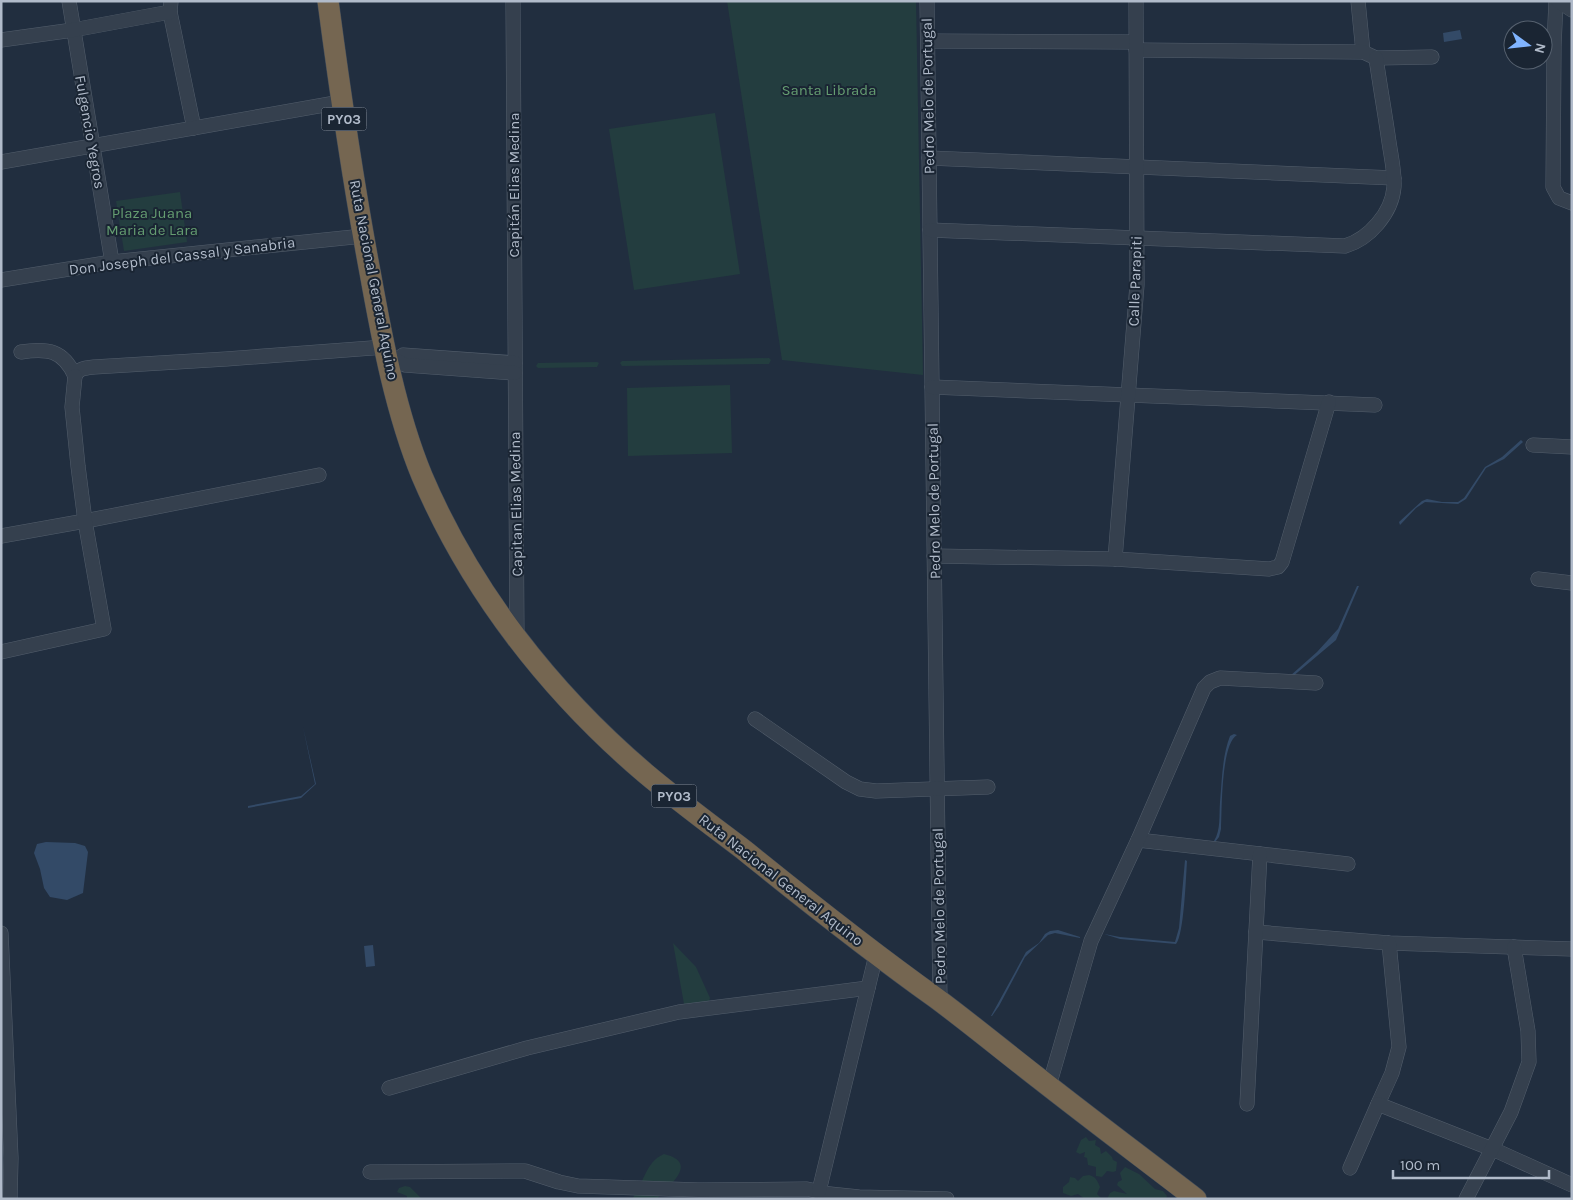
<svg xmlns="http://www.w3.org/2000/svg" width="1573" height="1200" font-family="Karla,sans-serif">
<rect width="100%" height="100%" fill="#212e3f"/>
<!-- green -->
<g fill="#233d3f">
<path d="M727 1H916L923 375 782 360Z"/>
<path d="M715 113 740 274 634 290 609 129Z"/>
<path d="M180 192 187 242 124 251 116 201Z"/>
<path d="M769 358 771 360 769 364 622 366 620 363 622 361Z"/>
<path d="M597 362 599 363 597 367 538 368 536 366 538 363Z"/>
<path d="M730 385 732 453 628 456 627 388Z"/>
<path d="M673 943 696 967 710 998 709 1001 684 1004Z"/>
<path d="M1086 1137 1089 1141 1096 1140 1095 1145 1100 1148 1101 1154 1106 1151 1112 1157 1113 1160 1117 1162 1116 1171 1113 1172 1107 1171 1102 1177 1096 1176V1167L1088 1165 1087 1158 1084 1157 1085 1152 1080 1154 1076 1152 1081 1140Z"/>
<path d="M664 1154C700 1163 669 1185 657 1199H632C644 1184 645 1162 664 1154Z"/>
<path d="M1125 1167 1139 1174 1155 1189 1163 1191 1167 1196 1166 1199H1107L1110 1193 1114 1191 1127 1194 1117 1185 1118 1182 1122 1180 1120 1173Z"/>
<path d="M1089 1175C1096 1177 1097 1180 1100 1187L1097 1194 1102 1199H1085L1078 1194 1071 1196 1063 1193V1187L1069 1182 1070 1177 1075 1178 1078 1181 1083 1176Z"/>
<path d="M405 1186 410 1187 422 1199H407V1196L397 1192 399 1188Z"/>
</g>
<!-- water -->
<g fill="#334a67">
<path d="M1460 30 1462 39 1444 42 1443 33Z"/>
<path d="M1521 440 1523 442 1504 459 1486 468 1466 499 1458 504 1425 502 1416 508 1400 525 1399 522 1422 501 1427 499 1442 502H1458L1464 498 1485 467 1502 457Z"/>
<path d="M1357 586H1359L1336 640 1298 672 1292 677 1290 676 1317 652 1338 629Z"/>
<path d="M303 727 316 784 301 798 248 808V806L301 796 315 784Z"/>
<path d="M1234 734 1237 735C1221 744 1222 809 1221 829L1219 837 1215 842 1214 841C1221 830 1219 815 1220 802 1222 780 1222 757 1230 736Z"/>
<path d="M46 842 75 843 85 846 88 852 83 893 67 900 50 897 44 888 40 869 34 853 37 844Z"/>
<path d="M1185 860 1187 861C1186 876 1184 935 1176 944L1120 939 1104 934 1120 937 1175 942 1179 928Z"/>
<path d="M1058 930 1080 937V938L1055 933 1048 935 1025 957 999 1006 992 1016H991L1026 952 1039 943 1045 934 1050 931Z"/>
<path d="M373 945 375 966 366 967 364 946Z"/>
</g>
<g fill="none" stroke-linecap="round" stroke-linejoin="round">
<defs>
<g id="minor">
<path d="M69 1 112 262"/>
<path d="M171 1 170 12 194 128"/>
<path d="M513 1 517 639"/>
<path d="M927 1 940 1001"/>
<path d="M1358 1 1363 52"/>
<path d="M1556 1 1554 46 1553 187 1559 198 1572 203"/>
<path d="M1558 1 1572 10"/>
<path d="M1 40 73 30 170 12"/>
<path d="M928 41 1136 42"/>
<path d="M1136 50 1363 52 1376 58 1432 57"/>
<path d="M929 158 1394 178"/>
<path d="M1 162 341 102"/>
<path d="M930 230 1345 246C1369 239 1392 213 1394 187 1395 173 1391 156 1389 142 1385 114 1380 86 1376 58"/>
<path d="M1 280 112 262 363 236"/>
<path d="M21 352C48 348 63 350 75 376 79 368 85 368 94 367L226 359 385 347"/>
<path d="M396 360 403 355 515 363"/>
<path d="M396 360 405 365 515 373"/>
<path d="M932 387 1375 405"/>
<path d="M1533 445 1572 447"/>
<path d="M1 536 85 521 319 475"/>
<path d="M934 556 1115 559 1269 569 1278 567 1282 562 1329 402"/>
<path d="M1115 559 1137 285 1136 1"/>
<path d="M1538 579 1572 583"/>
<path d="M1 652 104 629 85 521 78 466 72 407 75 376"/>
<path d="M755 719 846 782 860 789 876 791 988 787"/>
<path d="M1138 840 1348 864"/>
<path d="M1256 932 1389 943 1572 949"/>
<path d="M1 933 11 1158 10 1199"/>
<path d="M1049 1086 1091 941 1138 840 1204 688 1210 682 1220 678 1316 683"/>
<path d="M389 1088 527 1048 679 1012 868 988"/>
<path d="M1247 1104 1260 854"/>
<path d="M1378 1104 1392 1073 1399 1047 1389 943"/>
<path d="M1350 1168 1378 1104 1497 1151 1572 1185"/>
<path d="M370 1172 525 1171 559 1182 578 1186 699 1190 807 1189 830 1194 859 1197 947 1199"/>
<path d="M819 1191 876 955"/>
<path d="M1466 1199 1511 1112 1529 1062 1528 1031 1514 947"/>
</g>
<path id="highway" d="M328 1C340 92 353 182 370 272 382 339 396 413 422 476 471 591 550 692 645 773 677 800 711 825 744 850 807 901 870 951 936 998 971 1024 1006 1053 1041 1080 1092 1120 1144 1159 1196 1199"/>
</defs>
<!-- minor casing -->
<use href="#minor" stroke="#535e6c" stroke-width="15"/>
<!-- highway casing -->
<use href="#highway" stroke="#404b59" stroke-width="22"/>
<!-- minor -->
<use href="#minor" stroke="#35404e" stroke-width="14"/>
<!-- highway -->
<use href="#highway" stroke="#756651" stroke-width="21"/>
</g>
<g text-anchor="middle" stroke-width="4" stroke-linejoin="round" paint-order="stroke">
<!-- shield labels -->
<g fill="#1a2533" stroke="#848e9d" stroke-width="1">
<rect x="321.5" y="107.5" width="45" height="23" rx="4"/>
<rect x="651.5" y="784.5" width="45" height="23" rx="4"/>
</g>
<g font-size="14" font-weight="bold" fill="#b1bbca">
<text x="344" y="124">PY03</text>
<text x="674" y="801">PY03</text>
</g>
<!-- park labels -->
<g font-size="15" fill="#659d71" stroke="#1a2533">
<text x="829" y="95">Santa Librada</text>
<text x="152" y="218">Plaza Juana<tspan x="152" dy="17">Maria de Lara</tspan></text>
</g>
<!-- street labels -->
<g font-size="15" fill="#b1bbca" stroke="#1a2533">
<text transform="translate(928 96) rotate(-91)" y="5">Pedro Melo de Portugal</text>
<text transform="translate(90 132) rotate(80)" y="5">Fulgencio Yegros</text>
<text transform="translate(514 185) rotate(-90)" y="5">Capitán Elias Medina</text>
<text transform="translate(182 256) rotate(-7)" y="5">Don Joseph del Cassal y Sanabria</text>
<text transform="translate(374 280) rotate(79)" y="5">Ruta Nacional General Aquino</text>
<text transform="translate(1135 281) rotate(-88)" y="5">Calle Parapiti</text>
<text transform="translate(934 501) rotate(-91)" y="5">Pedro Melo de Portugal</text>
<text transform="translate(516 504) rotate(-91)" y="5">Capitan Elias Medina</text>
<text transform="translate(781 880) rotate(38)" y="5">Ruta Nacional General Aquino</text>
<text transform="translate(939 906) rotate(-91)" y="5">Pedro Melo de Portugal</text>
</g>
</g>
<!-- border -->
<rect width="1573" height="1200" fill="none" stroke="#b1bbca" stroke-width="5"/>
<!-- north arrow -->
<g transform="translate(1528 45) rotate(105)"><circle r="24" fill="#1a2533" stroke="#56616f"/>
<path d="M0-4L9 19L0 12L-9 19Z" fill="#80b4ff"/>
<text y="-8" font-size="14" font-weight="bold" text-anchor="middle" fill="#b1bbca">N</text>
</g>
<!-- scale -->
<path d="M1393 1170v8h156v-8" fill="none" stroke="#b1bbca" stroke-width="2.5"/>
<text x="1400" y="1170" font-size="15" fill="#b1bbca" stroke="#1a2533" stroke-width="4" paint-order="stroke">100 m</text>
</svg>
